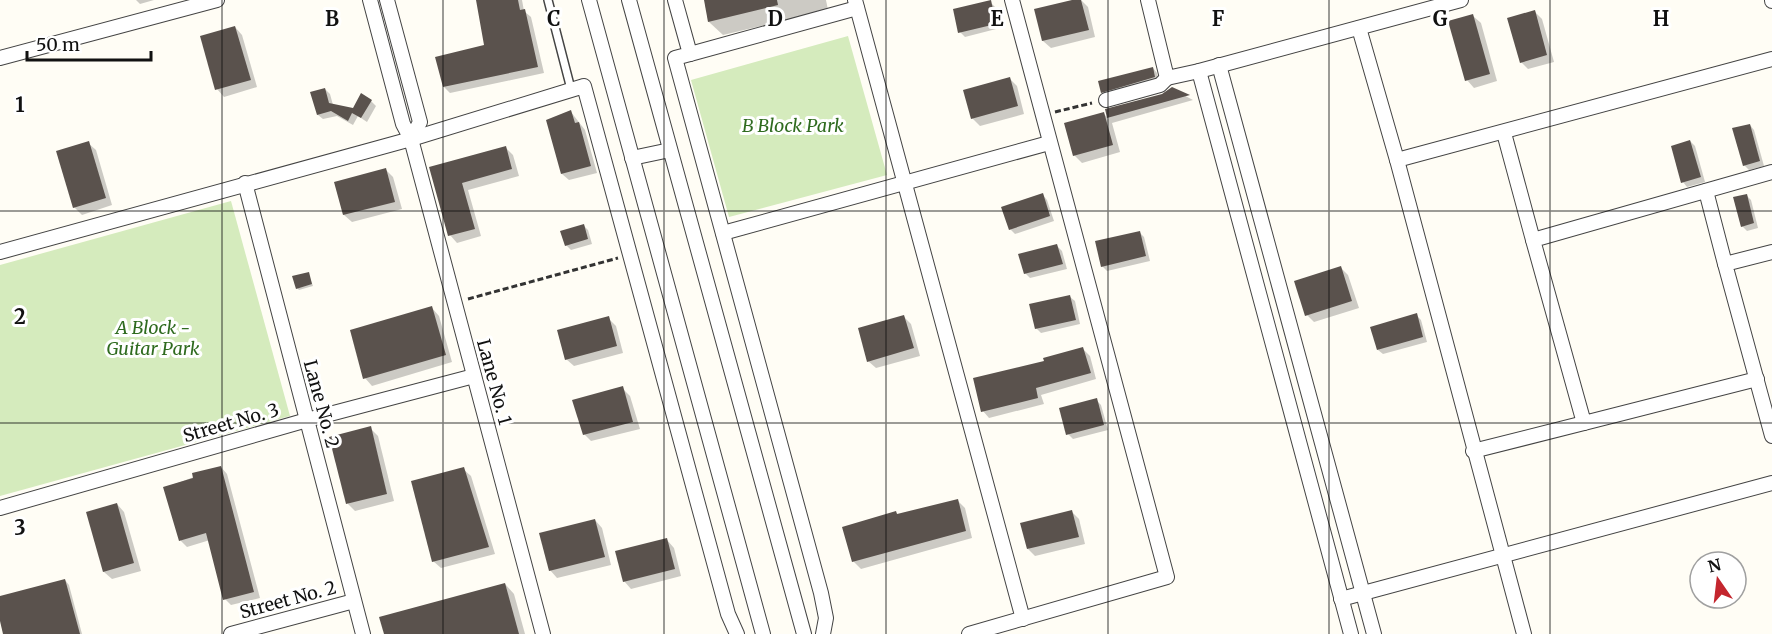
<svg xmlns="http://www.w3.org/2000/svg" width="1772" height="634" font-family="Merriweather,serif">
<rect width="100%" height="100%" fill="#fffdf5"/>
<!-- green -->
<g fill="#d5ebbd">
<path d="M848 36 887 175 729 217 691 80Z"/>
<path d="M231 201 290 416 0 496V265Z"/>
</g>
<!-- shadow -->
<g fill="#0003">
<path d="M136 0H154L140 4Z"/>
<path d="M477 0H522L524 11 531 17 544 73 450 93 444 87 486 47Z"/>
<path d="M706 0H826L828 10 723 35 709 22Z"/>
<path d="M1081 0 1088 7 1095 37 1051 48 1043 41 1036 11Z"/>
<path d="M990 2 995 7 1000 28 965 37 960 32Z"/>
<path d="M1535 12 1542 19 1554 62 1528 69 1521 62Z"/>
<path d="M1473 16 1481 23 1497 81 1474 88 1467 80Z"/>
<path d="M235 27 242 35 257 87 224 97 217 89Z"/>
<path d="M1153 68 1157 73 1159 82 1107 97 1102 92Z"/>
<path d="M1009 78 1017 86 1024 114 980 126 972 118Z"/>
<path d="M325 89 330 94 333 105 354 109 371 101 376 106 367 122 358 116 353 125 337 116 323 119 318 115Z"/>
<path d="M1172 89 1193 100 1112 123 1120 152 1082 163 1074 155 1104 114 1109 119 1107 110 1163 95Z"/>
<path d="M571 112 585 130 597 173 569 180 562 174Z"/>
<path d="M1750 125 1754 130 1764 166 1749 170 1744 165Z"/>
<path d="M1690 141 1695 146 1705 182 1687 187 1683 182Z"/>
<path d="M88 143 96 150 112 205 82 215 74 207Z"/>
<path d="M505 147 513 155 519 176 468 190 481 236 457 243 450 235 431 168Z"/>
<path d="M386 170 393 177 402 209 352 222 344 215 336 183Z"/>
<path d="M1043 195 1047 200 1054 221 1015 234 1010 229Z"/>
<path d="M1746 195 1751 200 1758 228 1747 231 1742 226Z"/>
<path d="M583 225 588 230 592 244 571 250 566 245Z"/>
<path d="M1140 233 1144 237 1150 261 1107 271 1102 266Z"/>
<path d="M1057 246 1062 251 1067 269 1030 278 1025 273Z"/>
<path d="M1341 268 1348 275 1359 308 1314 322 1307 315Z"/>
<path d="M308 273 313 286 299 290 297 288Z"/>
<path d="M1070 297 1075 301 1080 324 1041 333 1036 328Z"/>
<path d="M432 308 439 316 452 362 372 386 365 378Z"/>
<path d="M1416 315 1421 320 1427 342 1383 354 1378 350Z"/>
<path d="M904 317 911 324 920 356 876 368 868 361Z"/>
<path d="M608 318 616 326 623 353 574 366 566 359Z"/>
<path d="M1083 349 1090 356 1096 379 1041 395 1044 404 989 418 983 411 1046 362Z"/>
<path d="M622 388 630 396 640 429 591 441 584 434Z"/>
<path d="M1096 400 1101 405 1108 430 1073 439 1068 434Z"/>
<path d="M370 428 378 436 394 501 355 511 348 504Z"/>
<path d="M221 467 227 474 260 598 231 605 225 599 210 540 187 547 181 541 164 488Z"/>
<path d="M463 469 471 476 495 554 441 568 433 561Z"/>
<path d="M958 501 965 508 972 538 861 569 853 561 896 513 898 515Z"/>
<path d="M117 504 124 512 141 571 112 579 104 572Z"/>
<path d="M1072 512 1079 519 1085 544 1035 556 1028 549Z"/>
<path d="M595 520 602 528 611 565 557 578 550 570Z"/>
<path d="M667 540 674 548 681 576 631 589 624 581Z"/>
<path d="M65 580 69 585 82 634H5L0 615V597Z"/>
<path d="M505 584 514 594 525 634H385Z"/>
</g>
<!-- building -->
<g fill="#5a524d">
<path d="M476 0H518L520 10 525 9 538 67 443 87 435 57 484 45Z"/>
<path d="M704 0H777L778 5 708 22Z"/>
<path d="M991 0 996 24 958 33 953 9Z"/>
<path d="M1072 0H1081L1089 30 1042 41 1034 9Z"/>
<path d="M1535 10 1547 55 1520 63 1507 18Z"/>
<path d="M1473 14 1490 74 1465 81 1448 21Z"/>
<path d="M235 26 251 80 215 90 200 36Z"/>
<path d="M1153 67 1155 77 1101 93 1098 81Z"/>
<path d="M1010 77 1018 106 971 119 963 90Z"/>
<path d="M1172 87 1190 95 1107 118 1105 109 1162 94Z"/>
<path d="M325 88 329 103 353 108 361 93 372 100 361 118 352 113 348 121 331 111 317 115 310 92Z"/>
<path d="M571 110 575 123 579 122 591 166 561 174 546 120Z"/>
<path d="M1104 112 1113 145 1073 156 1064 123Z"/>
<path d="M1750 124 1760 161 1743 166 1732 128Z"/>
<path d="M1690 140 1701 177 1681 183 1671 146Z"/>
<path d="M89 141 106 198 73 208 56 151Z"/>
<path d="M506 146 512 169 462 183 475 229 448 236 429 167Z"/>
<path d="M386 168 395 202 343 215 334 182Z"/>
<path d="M1043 193 1050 216 1009 230 1001 207Z"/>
<path d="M1747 194 1754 223 1741 227 1733 197Z"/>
<path d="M584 224 588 239 565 246 560 231Z"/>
<path d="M1140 231 1146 256 1101 267 1095 241Z"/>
<path d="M1057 244 1063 264 1024 274 1018 254Z"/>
<path d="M1341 266 1352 301 1305 316 1294 281Z"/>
<path d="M309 272 312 284 296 289 292 276Z"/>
<path d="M1070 295 1076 320 1035 329 1029 304Z"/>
<path d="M432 306 446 355 363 379 350 330Z"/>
<path d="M1417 313 1423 337 1377 350 1370 327Z"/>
<path d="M904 315 914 348 867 362 858 328Z"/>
<path d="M609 316 617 346 565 360 557 330Z"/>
<path d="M1083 347 1091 373 1036 388 1038 398 981 412 973 378 1044 361 1043 358Z"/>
<path d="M623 386 633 422 583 435 572 400Z"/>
<path d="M1097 398 1104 425 1066 435 1059 408Z"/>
<path d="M371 426 387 494 346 504 329 437Z"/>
<path d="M221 466 254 592 223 600 206 533 179 541 163 487 193 478 192 473Z"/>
<path d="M464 467 489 547 432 562 411 481Z"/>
<path d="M958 499 966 531 852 562 842 527 896 511 897 514Z"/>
<path d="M117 503 134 563 103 572 86 512Z"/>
<path d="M1072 510 1079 537 1027 549 1020 523Z"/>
<path d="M595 519 605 557 549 571 539 533Z"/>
<path d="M667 538 675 569 623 582 615 551Z"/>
<path d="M65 579 80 634H3L0 621V596Z"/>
<path d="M505 583 519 634H384L379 617Z"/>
</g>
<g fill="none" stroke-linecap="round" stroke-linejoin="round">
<defs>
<path id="service" d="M548 0 571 89"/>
<g id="minor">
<path d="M370 0 403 124 411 139 543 634"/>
<path d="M387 0 420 122 411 139"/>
<path d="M589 0 763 634"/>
<path d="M629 0 804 634"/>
<path d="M675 0 690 54 675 58 821 593 826 618 823 634"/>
<path d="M855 0 1023 619"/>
<path d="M1148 0 1167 78 1199 71"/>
<path d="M1772 0V1"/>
<path d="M1359 28 1397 160"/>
<path d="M690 54 857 8"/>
<path d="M0 58 217 0"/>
<path d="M1219 65 1374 634"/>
<path d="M1106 100 1160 85 1167 78"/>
<path d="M1504 133 1533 240"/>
<path d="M632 158 670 150"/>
<path d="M245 183 363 634"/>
<path d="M1706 191 1725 264"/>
<path d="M723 233 1049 143"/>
<path d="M0 252 411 139 584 86 728 614 737 634"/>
<path d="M1772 252 1725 264 1772 436"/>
<path d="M1757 379 1584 423 1533 240 1772 172"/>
<path d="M1473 451 1584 423"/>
<path d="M0 508 307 420 474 376"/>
<path d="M1341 599 1772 483"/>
<path d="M231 634 354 601"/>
<path d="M969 634 1167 577 1012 0"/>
<path d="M1351 634 1199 71 1461 0"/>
<path d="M1524 634 1397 160 1772 59"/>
</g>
</defs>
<!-- service casing -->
<use href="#service" stroke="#444" stroke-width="10"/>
<!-- minor casing -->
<use href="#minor" stroke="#444" stroke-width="16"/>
<!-- path -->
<g stroke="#333" stroke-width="3" stroke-dasharray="6 3" stroke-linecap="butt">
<path d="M1055 112 1092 103"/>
<path d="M468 299 618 258"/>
</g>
<!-- service -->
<use href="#service" stroke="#fff" stroke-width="7"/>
<!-- minor -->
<use href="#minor" stroke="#fff" stroke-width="14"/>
</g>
<!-- grid -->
<path fill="none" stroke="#111" stroke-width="1.5" stroke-opacity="0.55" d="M222 0V634M443 0V634M664 0V634M886 0V634M1108 0V634M1329 0V634M1550 0V634M0 211H1772M0 423H1772"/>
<g text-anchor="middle" stroke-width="6" stroke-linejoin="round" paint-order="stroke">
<!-- park labels -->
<g font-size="18" font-style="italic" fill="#2f6b1f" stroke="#fff">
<text x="793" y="132">B Block Park</text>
<text x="153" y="334">A Block -<tspan x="153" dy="21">Guitar Park</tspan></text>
</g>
<!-- street labels -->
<g font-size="18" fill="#111" stroke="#fff">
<text transform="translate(494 382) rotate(75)" y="6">Lane No. 1</text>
<text transform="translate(321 404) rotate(75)" y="6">Lane No. 2</text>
<text transform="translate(231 423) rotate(-16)" y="6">Street No. 3</text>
<text transform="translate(288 600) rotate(-15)" y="6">Street No. 2</text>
</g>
</g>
<g font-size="20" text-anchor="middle" font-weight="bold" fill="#111" stroke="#fff" stroke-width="6" stroke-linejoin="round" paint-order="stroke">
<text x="332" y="26">B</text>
<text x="554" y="26">C</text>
<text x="775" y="26">D</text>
<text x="997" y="26">E</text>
<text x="1218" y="26">F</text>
<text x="1440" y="26">G</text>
<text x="1661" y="26">H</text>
<text x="20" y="112">1</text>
<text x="20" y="324">2</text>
<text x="20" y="535">3</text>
</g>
<!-- north arrow -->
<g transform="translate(1718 580) rotate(346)"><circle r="28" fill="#ffffff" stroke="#a0a0a0" stroke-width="1.5"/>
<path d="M0-4.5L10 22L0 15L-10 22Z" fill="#c4262e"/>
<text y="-9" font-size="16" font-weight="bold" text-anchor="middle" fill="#111111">N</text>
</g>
<!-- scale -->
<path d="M27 51v9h124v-9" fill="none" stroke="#111111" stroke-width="3"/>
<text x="36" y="51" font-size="18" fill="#111111" stroke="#ffffff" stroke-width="4.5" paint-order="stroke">50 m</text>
</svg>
